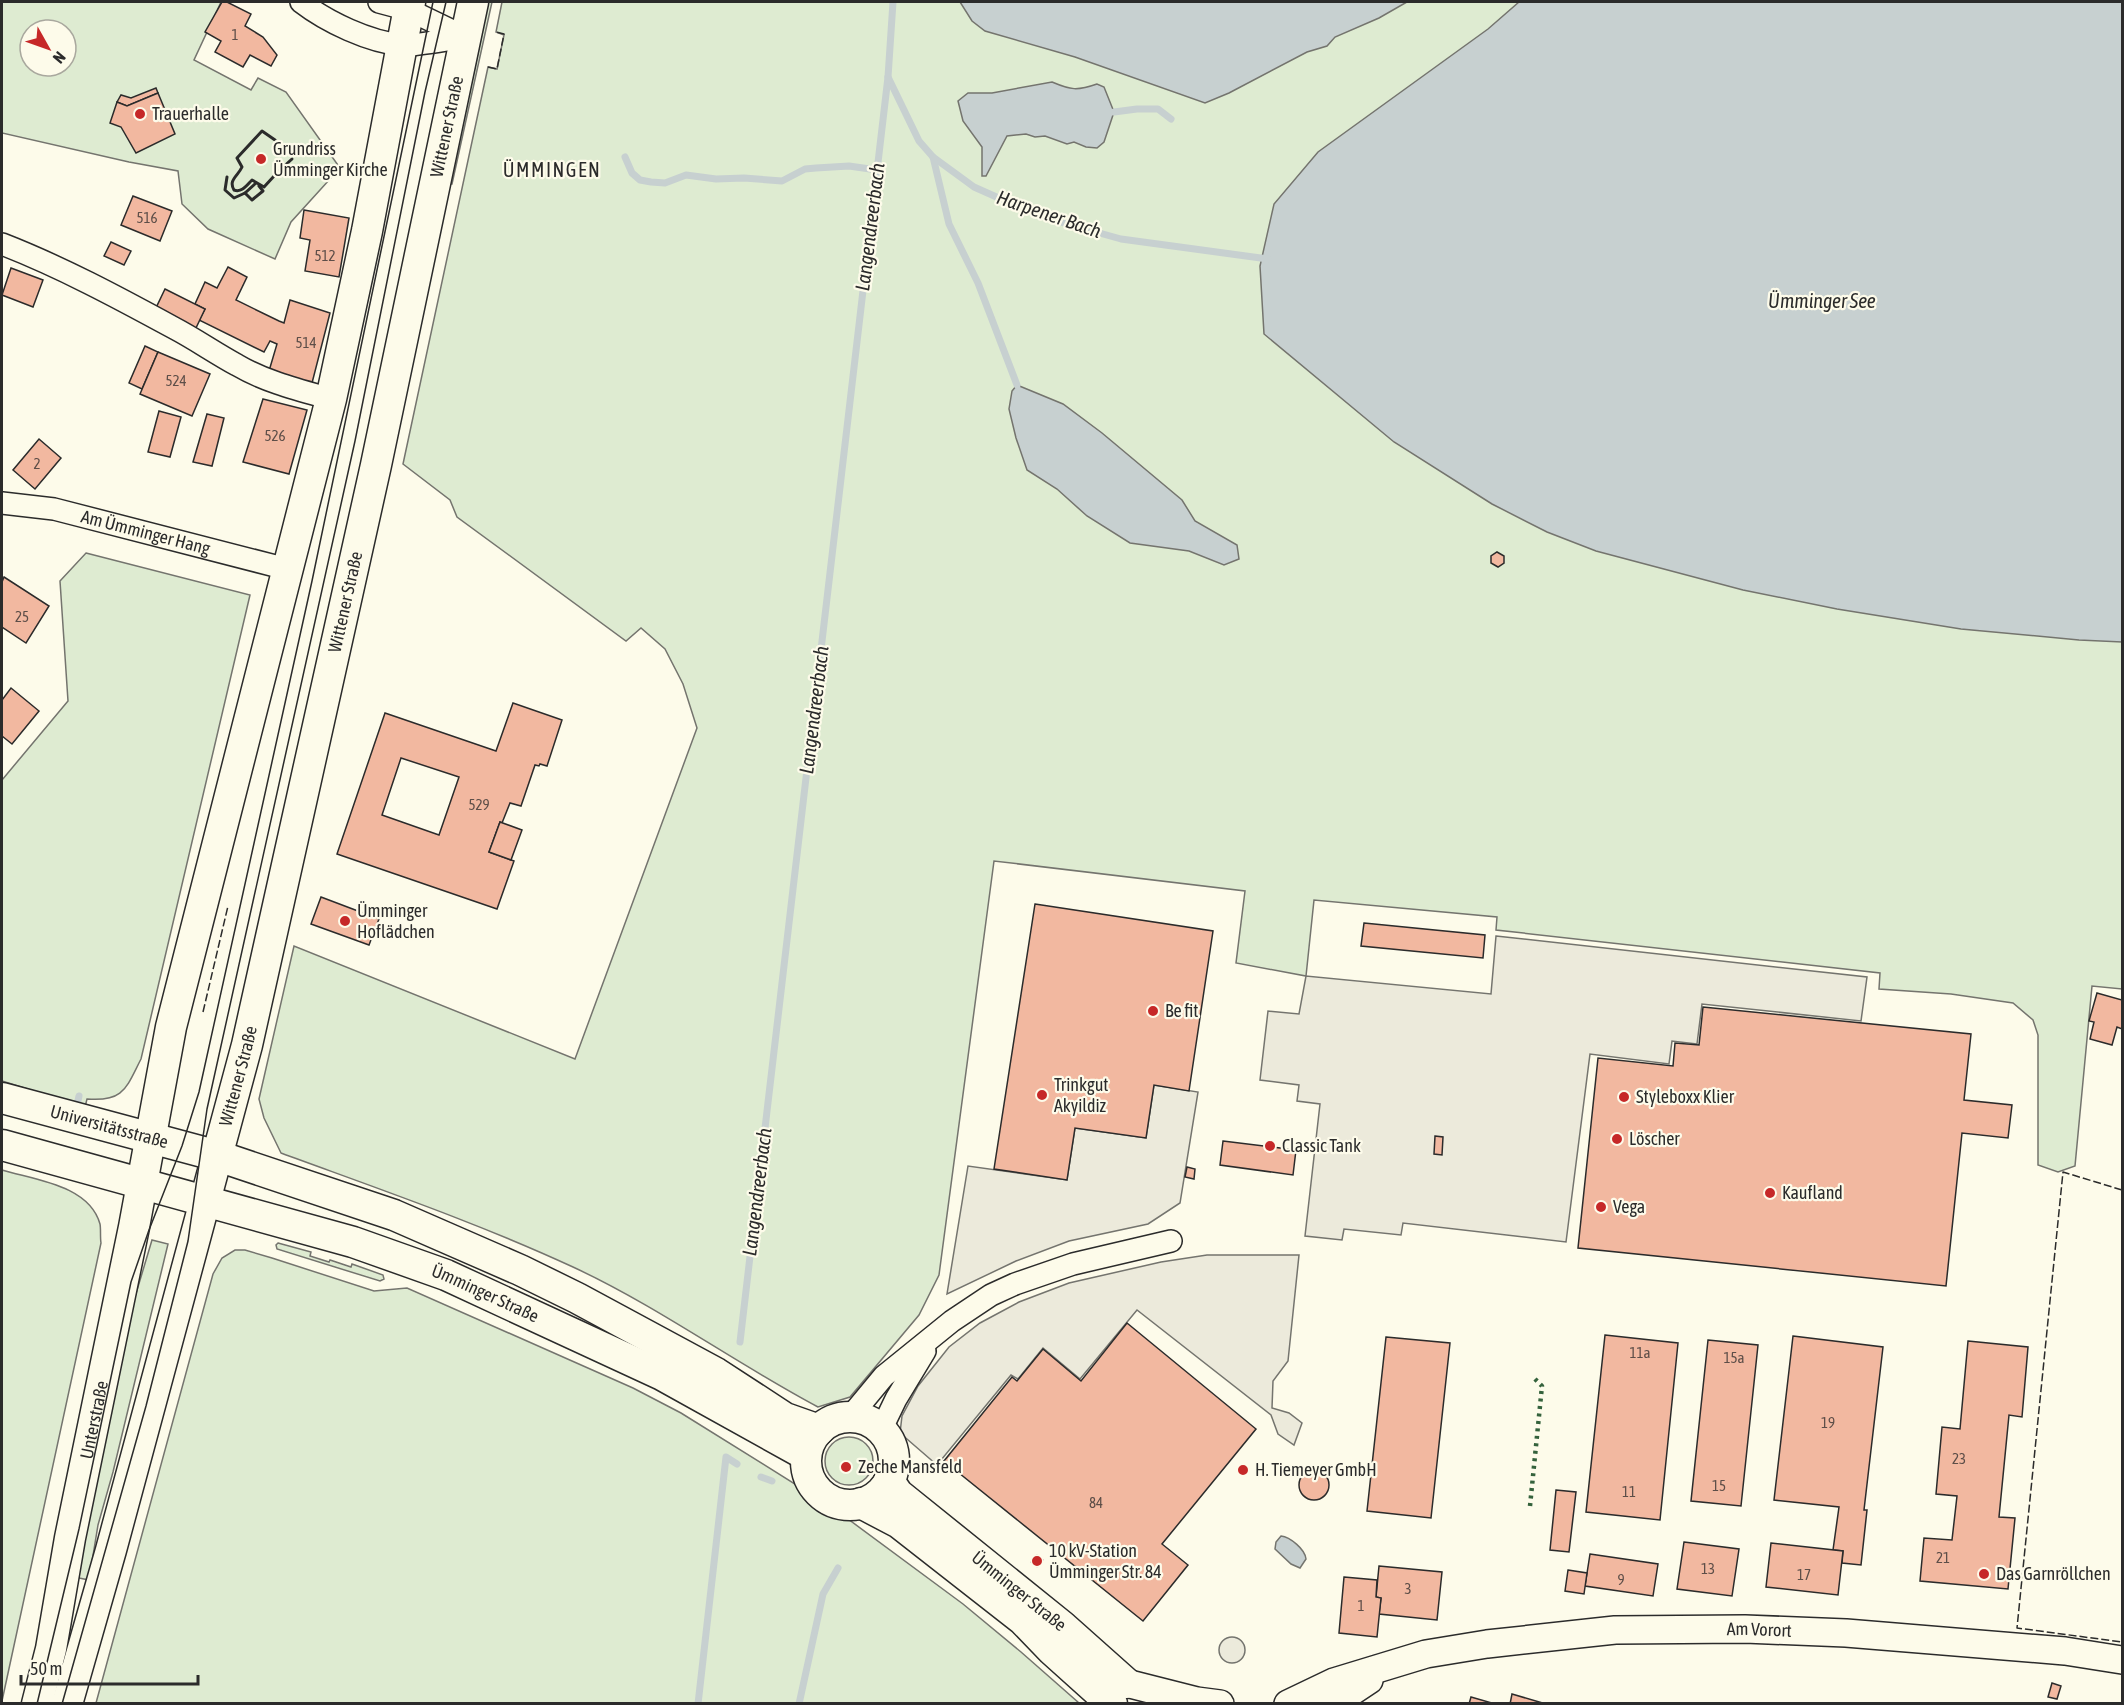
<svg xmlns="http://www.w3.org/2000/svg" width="2124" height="1705" font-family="'Asap Condensed',sans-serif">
<rect width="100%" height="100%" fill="#fdfbea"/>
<!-- green -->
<g fill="#deebd1" stroke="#74746e" stroke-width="1.5" fill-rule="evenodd">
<path d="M2 2H221L194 60 251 90 258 78 286 92 340 168 291 222 275 259 208 229 182 204 178 171 129 162 2 133ZM30 30H66V66H30Z"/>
<path d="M486 2H492L452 184H449Z"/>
<path d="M502 2H2122V989L2092 986 2075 1166 2058 1172 2038 1165V1035L2033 1020 2013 1003 1951 994 1879 989 1880 973 1496 930 1497 917 1314 900 1306 976 1236 963 1245 891 994 861 939 1275 919 1315 850 1397 818 1407C735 1363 659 1307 573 1267 478 1223 379 1189 281 1153L264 1118 259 1099 294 946 575 1059 697 728 683 684 665 649 641 628 626 641 457 517 450 500 403 464 488 67 497 69 504 35 496 32Z"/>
<path d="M86 553 250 595 141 1059C126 1088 124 1102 87 1099L85 1107 2 1081V780L68 701 60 581Z"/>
<path d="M2 1170C35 1180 89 1185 100 1224 101 1229 100 1237 101 1243L2 1701Z"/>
<path d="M152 1240 168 1244 113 1472 98 1525 89 1580 74 1577 129 1317Z"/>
<path d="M278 1243 311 1252 310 1256 329 1262 330 1260 351 1267 352 1264 383 1275 384 1279 380 1281 277 1249 276 1245Z"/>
<path d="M235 1250H245L272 1258 374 1291 407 1288 633 1388 681 1413 795 1484 806 1499 816 1509 828 1516 848 1519 963 1604 1021 1652 1079 1703H96L213 1274 222 1258Z"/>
<circle cx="849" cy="1461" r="24"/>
</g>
<!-- parking -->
<g fill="#eceadb" stroke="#74746e" stroke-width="1.5">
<path d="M1496 936 1867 977 1861 1021 1702 1004 1697 1044 1672 1041 1669 1064 1590 1054 1566 1242 1403 1223 1401 1235 1344 1229 1342 1240 1305 1236 1320 1104 1297 1101 1299 1085 1260 1080 1268 1011 1299 1014 1306 976 1491 994Z"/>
<path d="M1154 1085 1198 1092 1180 1203 1148 1224 1069 1241 1016 1261 947 1294 968 1166 1067 1180 1075 1128 1146 1138Z"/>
<path d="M1207 1255H1299L1288 1361 1273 1381 1272 1408 1289 1413 1302 1423 1294 1445 1278 1434 1271 1415 1137 1310 1080 1379 1043 1348 1018 1379 1011 1375 937 1465 900 1433 902 1416 918 1386 949 1347 980 1323 1019 1302 1069 1283 1161 1262Z"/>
<circle cx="1232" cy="1650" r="13"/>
</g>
<!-- water -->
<g fill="#c7d0d0" stroke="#74746e" stroke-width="1.5">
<path d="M960 2H1407L1379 18 1335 37 1327 46 1307 52 1229 93 1205 103 1075 57 985 31 972 21Z"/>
<path d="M1519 2H2122V642L2079 640 1961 629 1837 609 1743 590 1596 551 1547 532 1492 504 1394 442 1264 334 1260 266 1274 204 1318 152 1488 29Z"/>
<path d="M1052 82C1071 90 1077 91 1097 84L1104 87 1114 112 1104 142 1097 148 1086 147 1074 142 1067 144 1045 136 1035 137 1026 134 1007 136 986 176H982V147L963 121 958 101 968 93H992Z"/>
<path d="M1017 385 1063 404 1102 433 1182 500 1195 521 1237 545 1239 559 1224 565 1189 551 1130 543 1087 516 1057 489 1027 470 1016 438 1009 409 1012 391Z"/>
<path d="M1281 1536C1290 1537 1305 1549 1306 1559L1300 1568 1291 1564 1275 1549 1276 1542Z"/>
</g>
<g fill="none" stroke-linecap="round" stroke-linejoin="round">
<!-- stream -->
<g stroke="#c7d0d0" stroke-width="7">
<path d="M888 77 919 141 933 157 974 187 1019 207 1060 222 1121 239 1268 259"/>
<path d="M1114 112 1137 109H1158L1171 119"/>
<path d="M625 157 632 173 640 180 651 182 665 183 686 175 716 179 744 178 782 181 805 169 816 168 849 166 877 170"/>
<path d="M933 157 949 224 978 283 1017 385"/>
<path d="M76 1110 79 1096"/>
<path d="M740 1342 888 77 893 2"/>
<path d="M761 1477 772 1481"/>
<path d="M698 1704 726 1457 737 1464"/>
<path d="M799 1704 823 1594 838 1568"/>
</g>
</g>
<!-- building -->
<g fill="#f2b8a0" stroke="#2b2b2b" stroke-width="1.5" fill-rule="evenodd">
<path d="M222 2H227L251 14 245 26 263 37 277 55 271 66 250 55 243 67 215 52 221 41 205 32Z"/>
<path d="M156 88 158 93 127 106 117 102 121 95 131 98Z"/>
<path d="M158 93 175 134 136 153 121 127 110 123 117 102 127 106Z"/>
<path d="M133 196 172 211 160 241 121 225Z"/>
<path d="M304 210 349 218 339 277 305 271 310 240 300 238Z"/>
<path d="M111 242 131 251 124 265 104 256Z"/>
<path d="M228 267 247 277 236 300 279 321 284 323 290 300 330 313 312 383 269 371 277 344 270 341 264 352 199 320 205 309 195 304 205 282 217 288Z"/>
<path d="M11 268 43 280 33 307 2 295Z"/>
<path d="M165 289 205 309 195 330 155 310Z"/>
<path d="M145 346 158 352 142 389 129 383Z"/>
<path d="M158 352 210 374 192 416 140 394Z"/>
<path d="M263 399 307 410 289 474 243 462Z"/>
<path d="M159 411 181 417 170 457 148 452Z"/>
<path d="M207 414 224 418 212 466 193 462Z"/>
<path d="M39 439 61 458 35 489 13 470Z"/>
<path d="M1497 552 1504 556V563L1498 567 1491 563V556Z"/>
<path d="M4 577 49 606 26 643 2 627V582Z"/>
<path d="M11 688 39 711 12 744 2 736V700Z"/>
<path d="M513 703 562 720 547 766 540 764 539 766 535 765 521 806 510 803 502 823 500 822 489 852 514 861 497 909 337 854 385 713 496 751ZM401 758 459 777 439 835 382 815Z"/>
<path d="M500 822 522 830 511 860 489 852Z"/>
<path d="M321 897 379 919 369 945 311 924Z"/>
<path d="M1035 904 1213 931 1189 1091 1154 1085 1146 1138 1075 1128 1067 1180 994 1169Z"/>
<path d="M1364 923 1485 935 1483 958 1361 946Z"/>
<path d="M2097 993 2122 1000V1029L2117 1027 2112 1045 2090 1039 2094 1022 2089 1021Z"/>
<path d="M1703 1007 1971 1034 1964 1100 2012 1105 2008 1138 1962 1133 1946 1286 1578 1248 1598 1058 1673 1066 1675 1043 1699 1045Z"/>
<path d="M1435 1136 1443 1137 1442 1155 1434 1154Z"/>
<path d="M1223 1141 1296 1150 1293 1175 1220 1165Z"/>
<path d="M1187 1167 1195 1169 1194 1179 1185 1177Z"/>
<path d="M1127 1323 1256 1429 1162 1544 1188 1565 1143 1621 944 1461 1012 1377 1017 1381 1043 1349 1081 1381Z"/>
<path d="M1605 1335 1678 1343 1660 1520 1586 1512Z"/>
<path d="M1793 1336 1883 1347 1864 1510H1867L1861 1565 1842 1563 1843 1551 1833 1550 1839 1507 1774 1500Z"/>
<path d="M1386 1337 1450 1343 1431 1518 1367 1511Z"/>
<path d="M1708 1340 1758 1345 1741 1506 1691 1501Z"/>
<path d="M1968 1341 2028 1347 2022 1417 2009 1415 1999 1517 2015 1518 2008 1589 1920 1581 1924 1538 1952 1540 1957 1496 1936 1494 1942 1427 1960 1429Z"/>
<circle cx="1314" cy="1485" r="15"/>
<path d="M1556 1490 1576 1492 1569 1552 1550 1550Z"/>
<path d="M1684 1542 1739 1549 1732 1596 1677 1589Z"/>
<path d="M1771 1543 1843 1551 1838 1595 1766 1587Z"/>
<path d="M1590 1554 1658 1564 1653 1596 1585 1586Z"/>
<path d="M1037 1555 1043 1560 1037 1567 1031 1562Z"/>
<path d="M1379 1566 1442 1572 1437 1620 1379 1614 1381 1598 1376 1597Z"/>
<path d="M1568 1570 1587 1573 1584 1594 1565 1591Z"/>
<path d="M1344 1577 1377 1580 1376 1597 1381 1598 1377 1637 1339 1633Z"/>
<path d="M2052 1683 2061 1686 2057 1699 2048 1697Z"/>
<path d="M1512 1694 1546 1704H1510Z"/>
<path d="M1471 1697 1492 1703V1704H1469Z"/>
</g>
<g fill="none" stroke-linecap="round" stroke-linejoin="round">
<defs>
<g id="minor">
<path d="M301 2C327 22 369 42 402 45 417 46 449 39 466 37"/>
<path d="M379 2 409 10 465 37"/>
<path d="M2 244C61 267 117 297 174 328 195 339 215 353 237 365 266 382 299 390 331 399"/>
<path id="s1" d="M2 503 54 509 287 569"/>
<path d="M850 1417 884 1376 952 1321 991 1295 1015 1284 1073 1264 1171 1241"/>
<path d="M881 1430 896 1399 925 1351"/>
</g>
<g id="tertiary">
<path d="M1126 1683 1197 1701 1220 1704"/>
<path id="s2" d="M1288 1704 1334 1682 1426 1654 1487 1644 1615 1630 1745 1629 1846 1633 2065 1651 2122 1660"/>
<path d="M1333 1704 1369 1680"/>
</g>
<g id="secondary">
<path id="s3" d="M2 1098 218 1156 394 1215 520 1270 577 1298 716 1373 785 1418 819 1430"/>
<path id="s4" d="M2 1145 353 1242 446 1275 662 1375 806 1455"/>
<circle cx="850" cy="1461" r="44"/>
<path id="s5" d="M889 1481 898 1494 1062 1626 1126 1683"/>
<path d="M861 1503 899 1523 1023 1620 1052 1650 1112 1704"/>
<path id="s6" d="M37 1704 51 1649 70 1538 134 1227 171 1027 331 399 367 231 410 2"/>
<path id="s7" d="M67 1704 111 1550 247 1045 376 465 473 2"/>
</g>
</defs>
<!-- minor casing -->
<use href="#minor" stroke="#2b2b2b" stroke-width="24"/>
<!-- tertiary casing -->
<use href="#tertiary" stroke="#2b2b2b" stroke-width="30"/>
<!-- secondary casing -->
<use href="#secondary" stroke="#2b2b2b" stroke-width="33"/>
<!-- minor -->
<use href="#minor" stroke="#fdfbea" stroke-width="21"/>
<!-- tertiary -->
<use href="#tertiary" stroke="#fdfbea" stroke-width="27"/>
<!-- secondary -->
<use href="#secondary" stroke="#fdfbea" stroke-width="30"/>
<!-- tram -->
<g stroke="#2b2b2b" stroke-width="1.5">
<path d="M37 1704 79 1529 131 1282 149 1230 182 1146 199 1092 312 581 433 2"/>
<path d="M62 1704 146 1406 188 1241 207 1109 355 441 425 92 446 2"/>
</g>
<!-- hedge -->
<path stroke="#34623c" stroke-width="4.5" stroke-dasharray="3 4.5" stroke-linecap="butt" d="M1530 1506 1542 1386 1534 1378"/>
<!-- fence -->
<g stroke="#2b2b2b" stroke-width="1.5" stroke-dasharray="8 3" stroke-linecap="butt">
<path d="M488 67 497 69 504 34 496 32"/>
<path d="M203 1012 228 906"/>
<path d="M2122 1190 2063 1172 2017 1628 2122 1642"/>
</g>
<!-- wall -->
<g stroke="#2b2b2b" stroke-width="3">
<path d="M275 140 262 131 237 158 242 167C238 176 228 180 234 190 242 193 247 185 252 180L264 187 275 175"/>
<path d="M280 170 292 159"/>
<path d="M227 177 225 190 234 198 245 193 252 200 263 191 259 186"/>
<path d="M245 193 256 183"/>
</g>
</g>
<!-- markers -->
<g fill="#c62828" stroke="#fdfbea" stroke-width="2">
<circle cx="140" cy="114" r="6"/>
<circle cx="261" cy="159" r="6"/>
<circle cx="345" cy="921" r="6"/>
<circle cx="1153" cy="1011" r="6"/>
<circle cx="1042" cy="1095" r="6"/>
<circle cx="1624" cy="1097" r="6"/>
<circle cx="1617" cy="1139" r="6"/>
<circle cx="1270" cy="1146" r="6"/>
<circle cx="1770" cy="1193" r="6"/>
<circle cx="1601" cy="1207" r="6"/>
<circle cx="846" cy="1467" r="6"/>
<circle cx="1243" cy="1470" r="6"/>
<circle cx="1037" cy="1561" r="6"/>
<circle cx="1984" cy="1574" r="6"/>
</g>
<g text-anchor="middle" stroke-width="4.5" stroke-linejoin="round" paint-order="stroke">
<!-- number labels -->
<g font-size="15" fill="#5d4e48">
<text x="235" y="40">1</text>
<text x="147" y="223">516</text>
<text x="325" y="261">512</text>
<text x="306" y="348">514</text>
<text x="176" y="386">524</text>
<text x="275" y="441">526</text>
<text x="37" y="469">2</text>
<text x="22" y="622">25</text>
<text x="479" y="810">529</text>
<text x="1640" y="1358">11a</text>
<text x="1734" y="1363">15a</text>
<text x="1828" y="1428">19</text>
<text x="1959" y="1464">23</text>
<text x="1719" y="1491">15</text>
<text x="1629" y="1497">11</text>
<text x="1096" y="1508">84</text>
<text x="1943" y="1563">21</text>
<text x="1708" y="1574">13</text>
<text x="1804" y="1580">17</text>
<text x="1621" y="1585">9</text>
<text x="1408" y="1594">3</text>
<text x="1361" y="1611">1</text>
</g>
<!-- poi labels -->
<g font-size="18" fill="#2b2b2b" stroke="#fdfbea" text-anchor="start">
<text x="152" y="120">Trauerhalle</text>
<text x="273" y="155">Grundriss<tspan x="273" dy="21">Ümminger Kirche</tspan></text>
<text x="357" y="917">Ümminger<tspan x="357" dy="21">Hoflädchen</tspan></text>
<text x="1165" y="1017">Be fit</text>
<text x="1054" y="1091">Trinkgut<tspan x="1054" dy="21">Akyildiz</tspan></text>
<text x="1636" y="1103">Styleboxx Klier</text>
<text x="1629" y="1145">Löscher</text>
<text x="1282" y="1152">Classic Tank</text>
<text x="1782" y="1199">Kaufland</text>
<text x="1613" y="1213">Vega</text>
<text x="858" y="1473">Zeche Mansfeld</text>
<text x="1255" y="1476">H. Tiemeyer GmbH</text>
<text x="1049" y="1557">10 kV-Station<tspan x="1049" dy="21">Ümminger Str. 84</tspan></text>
<text x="1996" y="1580">Das Garnröllchen</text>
</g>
<!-- street labels -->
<g font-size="18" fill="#2b2b2b" stroke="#fdfbea">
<text dy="6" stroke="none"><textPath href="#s7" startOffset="1623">Wittener Straße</textPath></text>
<text dy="6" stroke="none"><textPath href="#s1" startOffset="147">Am Ümminger Hang</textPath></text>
<text dy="6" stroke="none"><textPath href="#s7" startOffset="1137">Wittener Straße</textPath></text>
<text dy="6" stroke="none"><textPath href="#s7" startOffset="651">Wittener Straße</textPath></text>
<text dy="6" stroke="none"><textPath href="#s3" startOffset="111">Universitätsstraße</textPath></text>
<text dy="6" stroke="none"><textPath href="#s4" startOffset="506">Ümminger Straße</textPath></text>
<text dy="6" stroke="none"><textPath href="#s6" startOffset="290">Unterstraße</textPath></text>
<text dy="6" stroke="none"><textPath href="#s5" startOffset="171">Ümminger Straße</textPath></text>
<text dy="6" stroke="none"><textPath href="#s2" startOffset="482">Am Vorort</textPath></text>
</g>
<!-- neighbourhood labels -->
<g font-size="20" letter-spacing="1.5" fill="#2b2b2b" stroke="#fdfbea">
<text x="552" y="177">ÜMMINGEN</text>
</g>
<!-- water labels -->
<g font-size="20" font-style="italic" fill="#2b2b2b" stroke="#fdfbea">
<text transform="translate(1049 214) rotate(19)" y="7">Harpener Bach</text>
<text transform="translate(870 227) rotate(-83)" y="7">Langendreerbach</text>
<text x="1822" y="308">Ümminger See</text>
<text transform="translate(814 710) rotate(-83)" y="7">Langendreerbach</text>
<text transform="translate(757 1192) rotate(-83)" y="7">Langendreerbach</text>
</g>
</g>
<!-- border -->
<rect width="2124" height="1705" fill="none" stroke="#2b2b2b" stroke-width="6"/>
<!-- north arrow -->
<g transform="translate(48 48) rotate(130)"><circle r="28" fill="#fdfbea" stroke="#a9a89e" stroke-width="1.5"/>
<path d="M0-4.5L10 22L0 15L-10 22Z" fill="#c62828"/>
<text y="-9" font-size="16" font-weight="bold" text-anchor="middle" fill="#2b2b2b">N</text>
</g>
<!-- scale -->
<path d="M21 1675v9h177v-9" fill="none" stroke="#2b2b2b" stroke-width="3"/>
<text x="30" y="1675" font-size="18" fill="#2b2b2b" stroke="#fdfbea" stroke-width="4.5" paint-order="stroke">50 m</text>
</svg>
